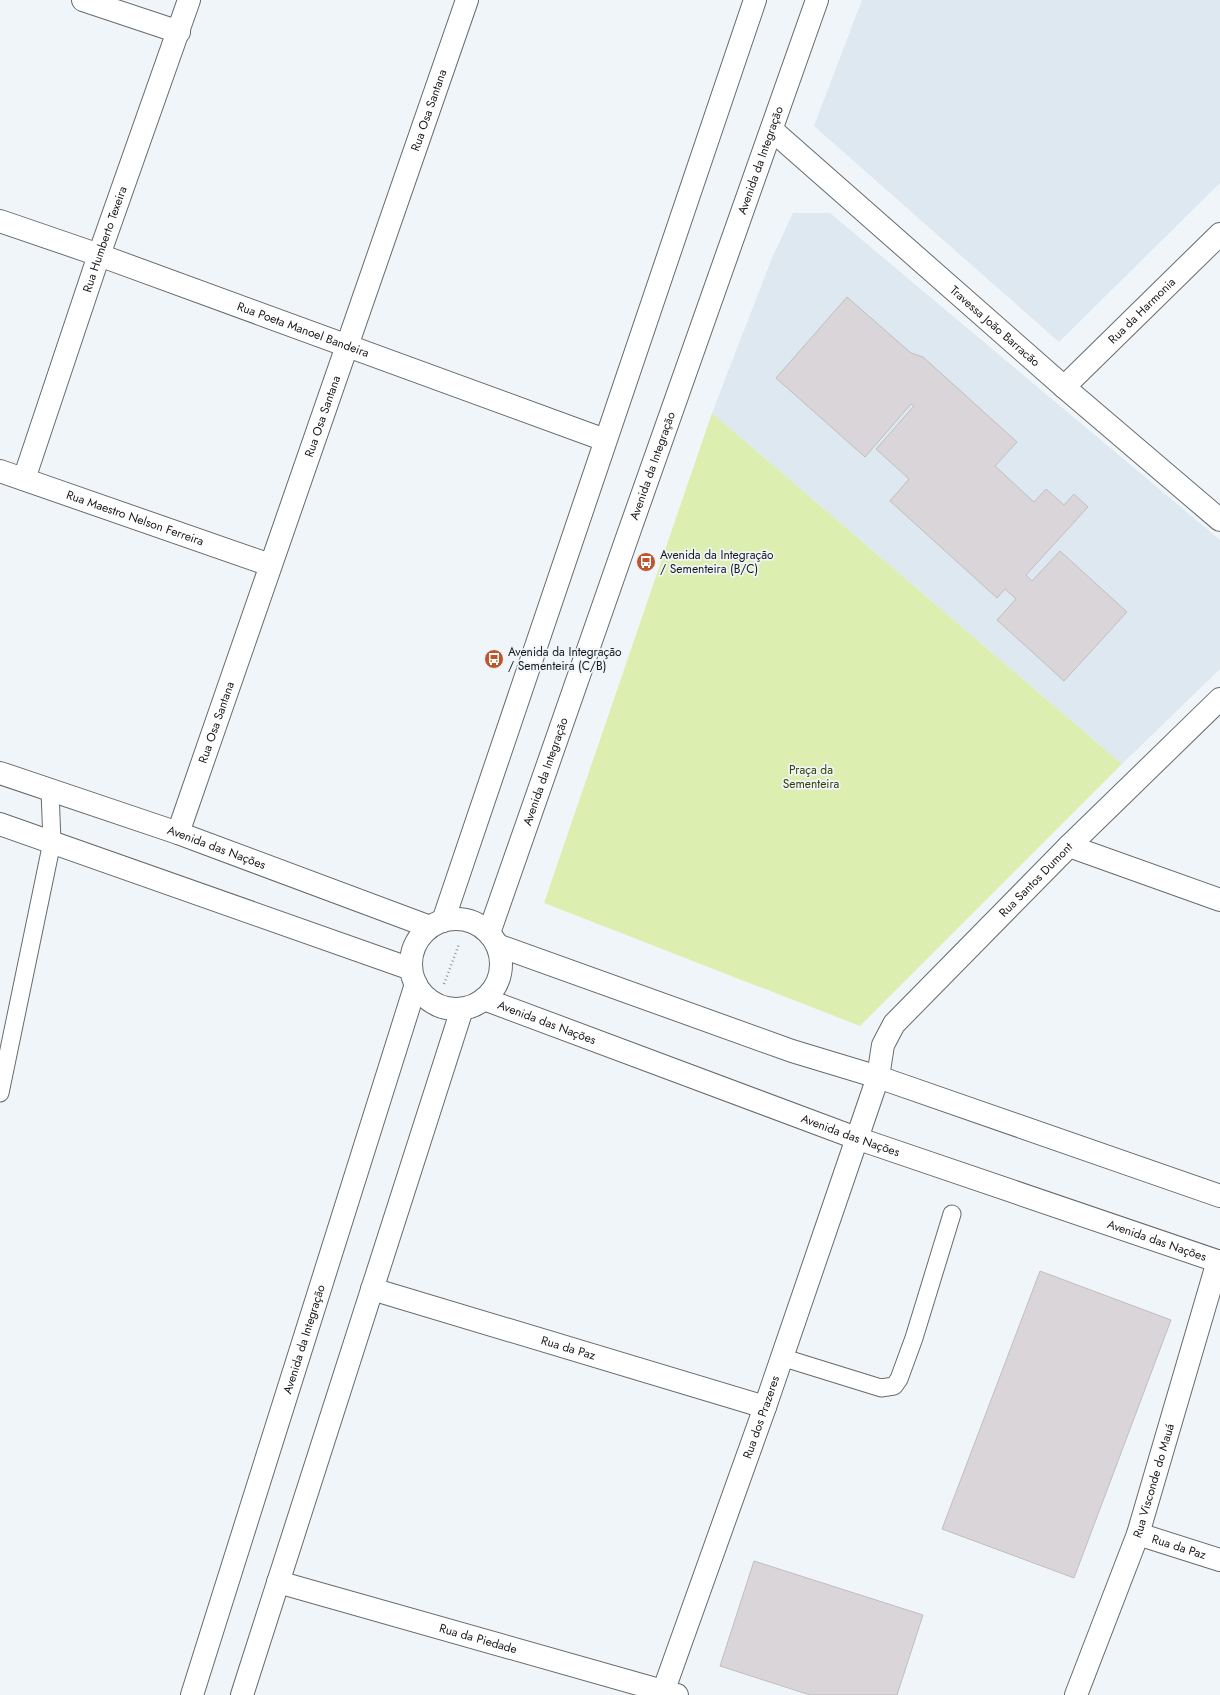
<svg xmlns="http://www.w3.org/2000/svg" width="1220" height="1695" font-family="Jost,sans-serif">
<rect width="100%" height="100%" fill="#f0f5f9"/>
<!-- built -->
<g fill="#dde8f1">
<path d="M862 0H1220V183L1059 342 814 126Z"/>
<path d="M793 213H830L1220 540V669L1122 764 712 413 772 258Z"/>
</g>
<!-- green -->
<path fill="#ddefb0" d="M712 413 1122 764 860 1026 544 903Z"/>
<!-- building -->
<g fill="#d9d5d8" stroke="#c1bdc0">
<path d="M847 297 911 353 923 357 1017 442 995 466 1034 502 1046 489 1064 505 1074 494 1088 507 1026 575 1032 581 1060 551 1127 612 1064 681 997 620 1016 599 1005 589 997 598 890 501 909 479 876 449 914 406 911 404 865 457 776 378Z"/>
<path d="M1040 1271 1171 1320 1074 1578 942 1529Z"/>
<path d="M754 1561 923 1615 897 1695H810L720 1666Z"/>
</g>
<g fill="none" stroke-linecap="round" stroke-linejoin="round">
<defs>
<g id="service">
<path d="M0 1093 52 842 50 791"/>
<path d="M781 1357 881 1388 894 1386 899 1379 914 1338 952 1214"/>
</g>
<g id="minor">
<path d="M83 0 179 32"/>
<path id="s1" d="M772 130 1064 387 1220 520"/>
<path id="s2" d="M0 221 99 255 605 440"/>
<path id="s3" d="M1064 387 1220 234"/>
<path id="s4" d="M0 471 270 565"/>
<path id="s5" d="M24 479 99 255 189 0"/>
<path id="s6" d="M178 833 467 0"/>
<path d="M1069 846 1220 900"/>
<path id="s7" d="M372 1289 765 1407"/>
<path id="s8" d="M1138 1534 1220 1560"/>
<path id="s9" d="M278 1582 677 1695"/>
<path id="s10" d="M662 1695 765 1407 878 1077 883 1045 894 1024 1069 846 1220 699"/>
<path id="s11" d="M1076 1695 1138 1534 1218 1261"/>
</g>
<g id="secondary">
<path id="s12" d="M0 773 178 833 430 927"/>
<path d="M0 824 411 969"/>
<path d="M497 945 792 1051 878 1077 1220 1196"/>
<path id="s13" d="M484 999 856 1138 1220 1262"/>
</g>
<g id="primary">
<circle cx="456" cy="964" r="45"/>
<path d="M443 921 755 0"/>
<path id="s14" d="M489 933 628 535 817 0"/>
<path id="s15" d="M192 1695 416 984"/>
<path d="M242 1695 462 1009"/>
</g>
</defs>
<!-- service casing -->
<use href="#service" stroke="#676b6e" stroke-width="19"/>
<!-- minor casing -->
<use href="#minor" stroke="#676b6e" stroke-width="24"/>
<!-- secondary casing -->
<use href="#secondary" stroke="#676b6e" stroke-width="24"/>
<!-- primary casing -->
<use href="#primary" stroke="#676b6e" stroke-width="24"/>
<!-- path -->
<path stroke="#919497" stroke-width="2.5" stroke-dasharray="1 3" stroke-linecap="butt" d="M444 984 459 944"/>
<!-- service -->
<use href="#service" stroke="#fff" stroke-width="17"/>
<!-- minor -->
<use href="#minor" stroke="#fff" stroke-width="22"/>
<!-- secondary -->
<use href="#secondary" stroke="#fff" stroke-width="22"/>
<!-- primary -->
<use href="#primary" stroke="#fff" stroke-width="22"/>
</g>
<!-- icons -->
<defs>
<symbol id="bus-disc" viewBox="-11 -11 22 22"><circle r="9.5" fill="#bd562c" stroke="#f0f5f9"/><path d="M-5-6H5V4H4V6H2V4H-2V6H-4V4H-5ZM-3.5-4V0h7V-4ZM-3.5 1.2v1.5H-2V1.2ZM2 1.2v1.5H3.5V1.2Z" fill="#fff"/></symbol>
</defs>
<g fill-rule="evenodd">
<use href="#bus-disc" x="635" y="551" width="22" height="22"/>
<use href="#bus-disc" x="483" y="648" width="22" height="22"/>
</g>
<g text-anchor="middle" stroke-width="3.5" stroke-linejoin="round" paint-order="stroke">
<!-- street labels -->
<g font-size="12" fill="#18191b" stroke="#f0f5f9">
<text dy="4" stroke="none"><textPath href="#s6" startOffset="765">Rua Osa Santana</textPath></text>
<text dy="4" stroke="none"><textPath href="#s14" startOffset="819">Avenida da Integração</textPath></text>
<text dy="4" stroke="none"><textPath href="#s5" startOffset="253">Rua Humberto Texeira</textPath></text>
<text dy="4" stroke="none"><textPath href="#s3" startOffset="109">Rua da Harmonia</textPath></text>
<text dy="4" stroke="none"><textPath href="#s1" startOffset="297">Travessa João Barracão</textPath></text>
<text dy="4" stroke="none"><textPath href="#s2" startOffset="322">Rua Poeta Manoel Bandeira</textPath></text>
<text dy="4" stroke="none"><textPath href="#s6" startOffset="441">Rua Osa Santana</textPath></text>
<text dy="4" stroke="none"><textPath href="#s14" startOffset="495">Avenida da Integração</textPath></text>
<text dy="4" stroke="none"><textPath href="#s4" startOffset="143">Rua Maestro Nelson Ferreira</textPath></text>
<text dy="4" stroke="none"><textPath href="#s6" startOffset="117">Rua Osa Santana</textPath></text>
<text dy="4" stroke="none"><textPath href="#s14" startOffset="171">Avenida da Integração</textPath></text>
<text dy="4" stroke="none"><textPath href="#s12" startOffset="229">Avenida das Nações</textPath></text>
<text dy="4" stroke="none"><textPath href="#s10" startOffset="913">Rua Santos Dumont</textPath></text>
<text dy="4" stroke="none"><textPath href="#s13" startOffset="67">Avenida das Nações</textPath></text>
<text dy="4" stroke="none"><textPath href="#s13" startOffset="391">Avenida das Nações</textPath></text>
<text dy="4" stroke="none"><textPath href="#s13" startOffset="715">Avenida das Nações</textPath></text>
<text dy="4" stroke="none"><textPath href="#s15" startOffset="373">Avenida da Integração</textPath></text>
<text dy="4" stroke="none"><textPath href="#s7" startOffset="205">Rua da Paz</textPath></text>
<text dy="4" stroke="none"><textPath href="#s10" startOffset="295">Rua dos Prazeres</textPath></text>
<text dy="4" stroke="none"><textPath href="#s11" startOffset="228">Rua Visconde do Mauá</textPath></text>
<text dy="4" stroke="none"><textPath href="#s8" startOffset="43">Rua da Paz</textPath></text>
<text dy="4" stroke="none"><textPath href="#s9" startOffset="208">Rua da Piedade</textPath></text>
</g>
<!-- poi labels -->
<g font-size="12" fill="#18191b" stroke="#f0f5f9" text-anchor="start">
<text x="660" y="559">Avenida da Integração<tspan x="660" dy="14">/ Sementeira (B/C)</tspan></text>
<text x="508" y="656">Avenida da Integração<tspan x="508" dy="14">/ Sementeira (C/B)</tspan></text>
</g>
<!-- park labels -->
<g font-size="12" fill="#333f04" stroke="#f0f5f9">
<text x="811" y="774">Praça da<tspan x="811" dy="14">Sementeira</tspan></text>
</g>
</g>
</svg>
